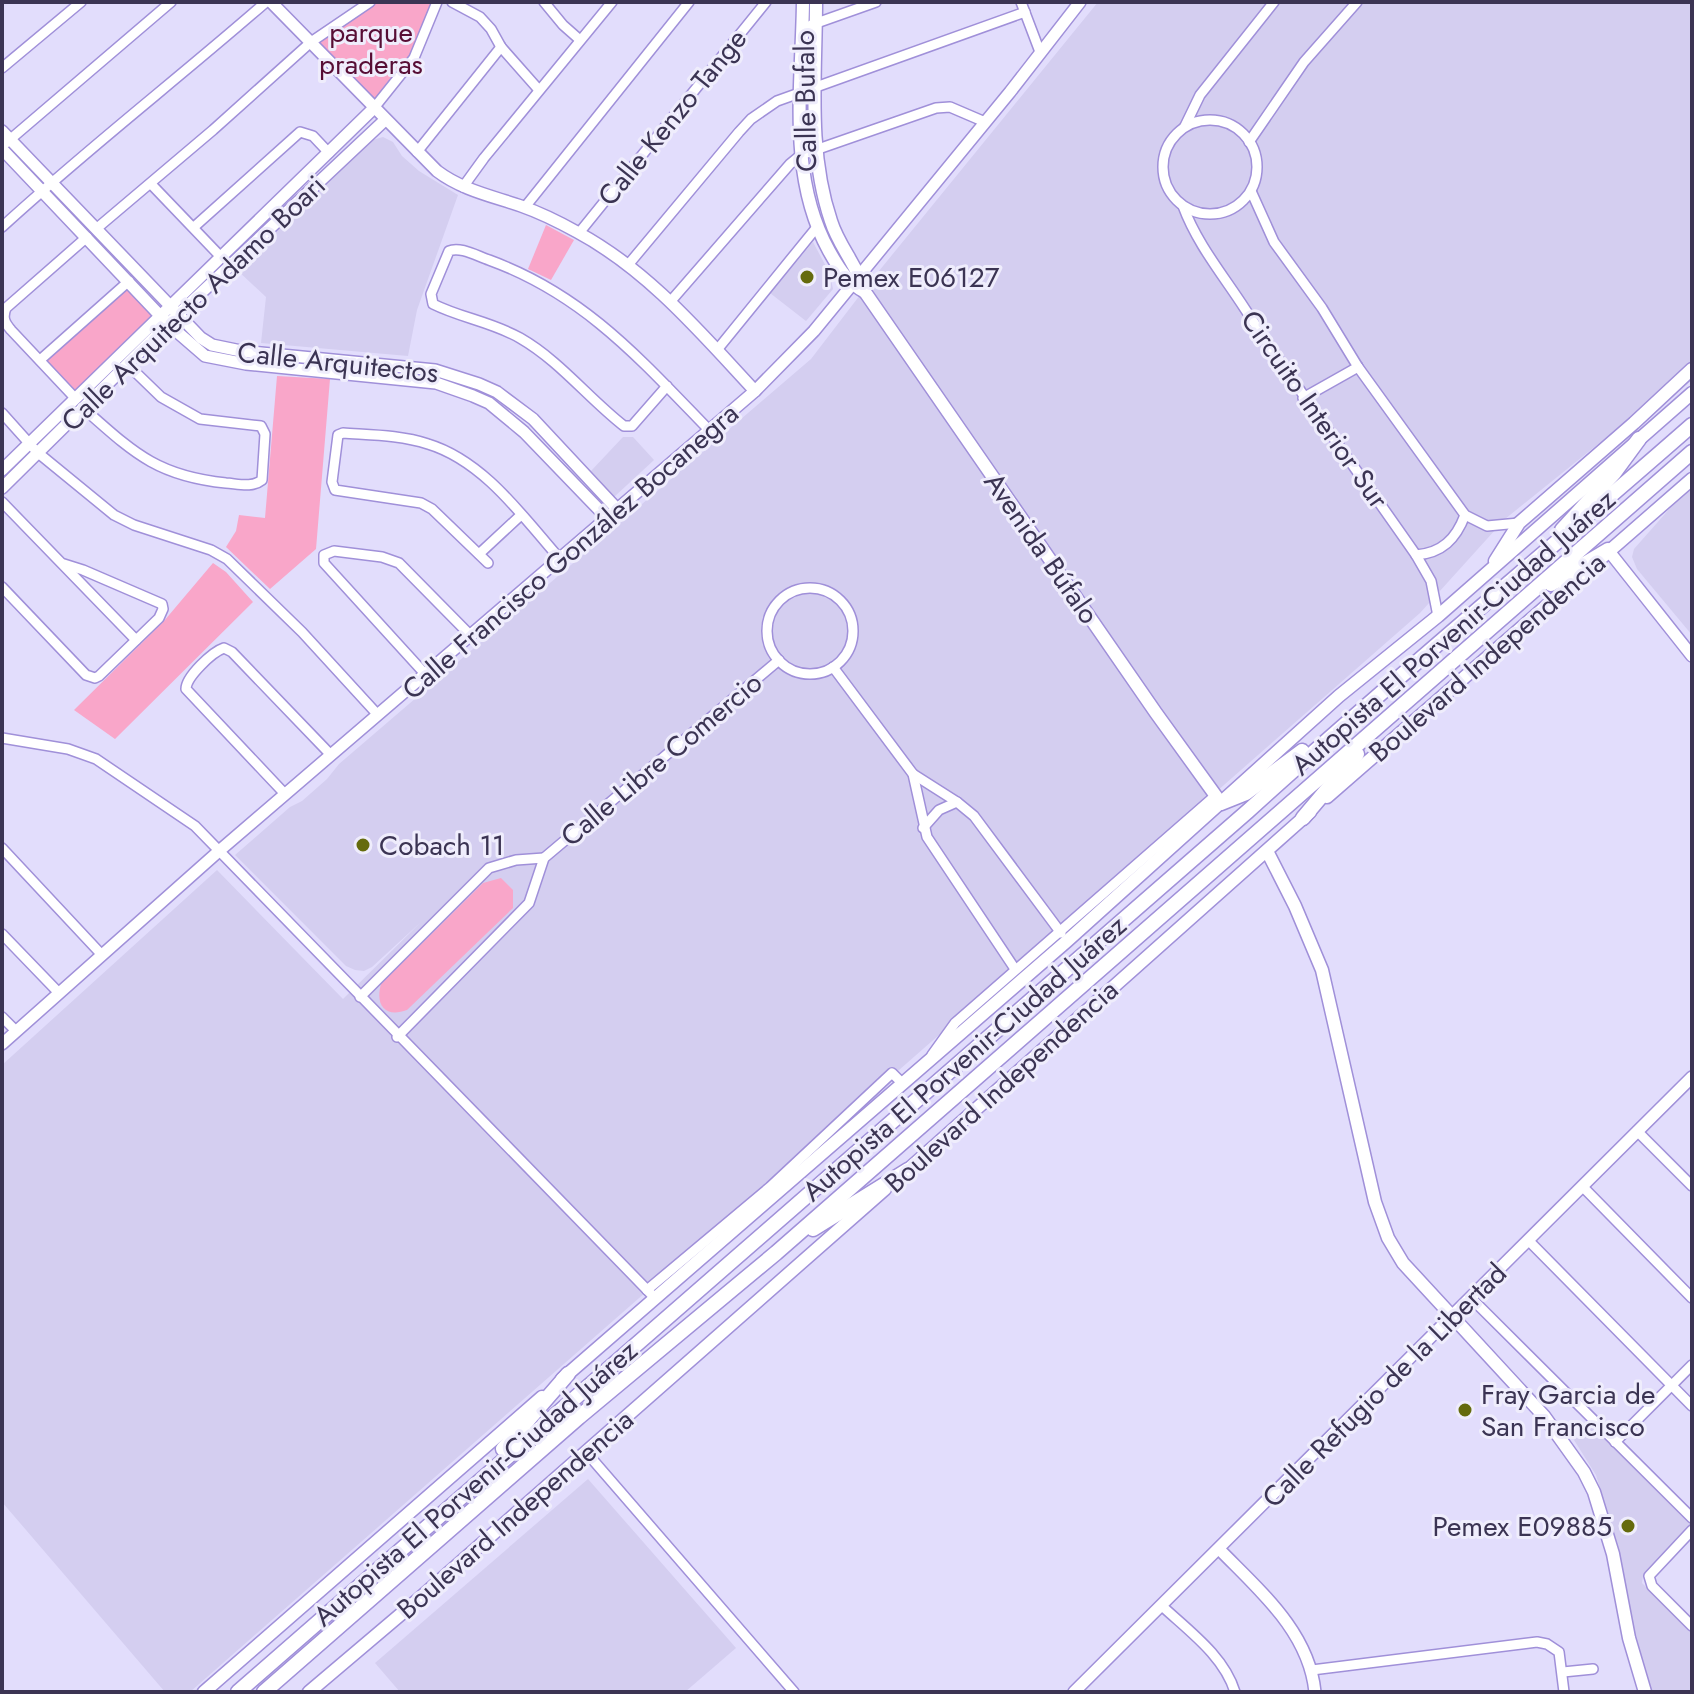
<svg xmlns="http://www.w3.org/2000/svg" width="1694" height="1694" font-family="Jost,sans-serif">
<rect width="100%" height="100%" fill="#e2ddfc"/>
<!-- built -->
<g fill="#d4cef0">
<path d="M1098 2H1692V362L1613 432 1505 519 1420 613 190 1692H165L2 1502V1065L217 870 343 999 421 922 372 967 364 971 355 970 346 966 235 855 290 807 302 801 327 779 339 764 811 359 870 282Z"/>
<path d="M383 137 393 142 402 156 419 171 458 195 417 310 408 356 261 343 266 297 236 269 369 141Z"/>
<path d="M813 242 830 274 833 289 806 321 770 293Z"/>
<path d="M623 437H633L654 460 614 497 591 471Z"/>
<path d="M1692 489V635L1637 569 1632 557 1634 549 1672 506Z"/>
<path d="M1592 1424 1692 1523 1643 1576 1642 1583 1692 1633V1692H1652L1641 1660 1611 1525 1596 1475 1574 1440Z"/>
<path d="M588 1479 736 1648 685 1692H400L375 1663Z"/>
</g>
<!-- green -->
<g fill="#f9a6c9">
<path d="M370 2H437L423 41 374 108 311 42Z"/>
<path d="M546 225 574 240 551 280 528 269Z"/>
<path d="M129 281 160 315 75 398 40 360Z"/>
<path d="M277 376 330 379 316 549 270 589 226 547 236 531 239 515 265 518Z"/>
<path d="M213 563 226 572 253 602 115 739 74 710 164 621Z"/>
<path d="M501 878 513 890V908L407 1010C385 1018 375 1005 381 984L483 883Z"/>
</g>
<g fill="none" stroke-linecap="round" stroke-linejoin="round">
<defs>
<g id="minor">
<path d="M452 2 480 17 491 29 501 47 539 90"/>
<path d="M544 2 563 25 580 40"/>
<path d="M1021 2 1040 52"/>
<path d="M811 25 876 2"/>
<path d="M2 68 81 2"/>
<path d="M374 108 414 58 437 2"/>
<circle cx="1210" cy="167" r="47"/>
<path d="M1185 126 1200 95 1274 2"/>
<path d="M1249 142 1304 62 1357 2"/>
<path d="M6 143 171 2"/>
<path d="M417 152 501 47"/>
<path d="M151 184 221 257"/>
<path d="M463 187 484 158 612 2"/>
<path d="M1251 191 1274 242 1322 308 1358 367 1465 515 1487 526 1519 523"/>
<path d="M1183 206C1197 244 1223 275 1245 309 1300 393 1359 473 1416 555L1431 581 1438 616"/>
<path d="M525 207 689 2"/>
<path d="M2 227C87 149 179 78 266 2"/>
<path d="M194 227 300 132 313 136 329 153"/>
<path d="M96 229 213 130 311 42 370 2"/>
<path d="M579 233 766 2"/>
<path d="M628 265 739 132 751 119 777 101 1025 12"/>
<path d="M670 302 790 164 801 155 936 108 950 107 985 122"/>
<path d="M717 350 817 227"/>
<path d="M40 360 129 281"/>
<path d="M667 386 632 426H624C588 398 560 361 520 338 492 322 461 318 433 304L431 294 449 251C460 246 477 256 489 260 585 295 641 360 710 431"/>
<path d="M75 398 11 330C5 323 2 318 6 308L87 237"/>
<path d="M1303 398 1358 367"/>
<path d="M82 407C133 452 156 476 226 483 239 484 252 488 262 480L265 434 261 426 200 419 161 397 128 365"/>
<path d="M2 413 37 452 114 515 134 525 211 550 227 559 302 632 378 715"/>
<path d="M2 502 136 640"/>
<path d="M479 554 521 515"/>
<path d="M1416 555C1442 553 1456 539 1465 515"/>
<path d="M488 563 432 509 421 503 335 490 332 482 338 435 343 433C371 435 401 435 428 444 484 461 523 517 560 559"/>
<path d="M2 587 86 675 95 678 99 676 159 618 163 609 162 604 83 570 64 564"/>
<circle cx="810" cy="631" r="43"/>
<path d="M833 667 913 774 927 837 1015 969"/>
<path d="M426 675 324 563V555L334 551 382 557 399 563 471 636"/>
<path d="M2 738 68 749 96 759 195 826 655 1298"/>
<path d="M913 774 957 802 974 816 1061 933"/>
<path d="M285 794 186 689C186 677 212 652 224 648L232 652 331 755"/>
<path d="M923 828 939 810 957 802"/>
<path d="M2 848 102 955"/>
<path d="M2 934 59 993"/>
<path d="M360 997 489 868 516 860 544 858"/>
<path d="M2 1017 16 1031"/>
<path d="M397 1037 529 903 544 858 779 660"/>
<path d="M932 1055 955 1023 1215 796"/>
<path d="M1637 1131 1692 1186"/>
<path d="M1582 1186 1692 1298"/>
<path d="M1528 1240 1692 1406"/>
<path d="M647 1290 770 1187 892 1073 902 1083"/>
<path d="M1471 1298 1692 1518"/>
<path d="M1615 1442 1692 1365"/>
<path d="M586 1452 794 1692"/>
<path d="M1692 1530 1649 1576 1652 1586 1692 1626"/>
<path d="M1162 1606C1189 1631 1224 1656 1235 1692"/>
<path d="M1312 1670 1537 1642 1547 1644 1559 1652 1564 1692"/>
<path d="M1563 1672 1593 1669"/>
</g>
<g id="tertiary">
<path d="M271 2 437 171C462 190 492 196 521 206 541 213 559 222 577 232 648 270 701 333 755 391"/>
<path d="M2 131 201 338 212 345 241 351 435 370 479 384 497 392 533 419 618 510"/>
<path d="M2 149 168 324 205 356 246 364 436 383 473 396 489 403 524 432 608 519"/>
<path d="M2 470 374 108"/>
<path d="M2 488 168 324 385 120"/>
<path d="M1608 550 1692 656"/>
<path d="M2 1044 219 851 755 391 814 331 1010 92 1080 2"/>
<path d="M1220 1550C1260 1591 1309 1632 1315 1692"/>
<path d="M1074 1692 1692 1077"/>
</g>
<g id="secondary">
<path d="M803 2C802 84 787 176 829 251 839 269 848 283 865 292"/>
<path d="M816 2C816 75 807 150 831 221 839 247 858 266 865 292L1156 713 1221 803"/>
<path d="M1495 561 1519 523 1634 423 1692 369"/>
<path d="M1327 797 1692 479"/>
<path d="M1267 851 1295 906 1322 970 1375 1202 1388 1238 1403 1263 1544 1416 1584 1472 1594 1492 1613 1554 1629 1638 1645 1692"/>
<path d="M902 1175 1310 812"/>
<path d="M562 1379 1067 941 1339 696 1438 616 1692 393"/>
<path d="M204 1692 542 1397"/>
<path d="M309 1692 420 1598 885 1189"/>
</g>
<g id="trunk">
<path d="M1562 530 1614 473 1639 439"/>
<path d="M1551 584 1608 550"/>
<path d="M1221 803 1246 793 1302 751"/>
<path d="M1303 818 1357 754"/>
<path d="M813 1229 908 1170"/>
<path d="M503 1449 568 1374"/>
<path d="M238 1692 1248 811C1393 679 1545 554 1692 425"/>
<path d="M264 1692 579 1417 776 1253 1692 452"/>
</g>
</defs>
<!-- minor casing -->
<use href="#minor" stroke="#a090d9" stroke-width="12"/>
<!-- tertiary casing -->
<use href="#tertiary" stroke="#a090d9" stroke-width="14"/>
<!-- secondary casing -->
<use href="#secondary" stroke="#a090d9" stroke-width="15"/>
<!-- trunk casing -->
<use href="#trunk" stroke="#a090d9" stroke-width="17"/>
<!-- minor -->
<use href="#minor" stroke="#fff" stroke-width="9"/>
<!-- tertiary -->
<use href="#tertiary" stroke="#fff" stroke-width="11"/>
<!-- secondary -->
<use href="#secondary" stroke="#fff" stroke-width="12"/>
<!-- trunk -->
<use href="#trunk" stroke="#fff" stroke-width="14"/>
</g>
<!-- markers -->
<g fill="#656b0d" stroke="#efedfc" stroke-width="3">
<circle cx="807" cy="277" r="8"/>
<circle cx="363" cy="845" r="8"/>
<circle cx="1465" cy="1410" r="8"/>
<circle cx="1628" cy="1526" r="8"/>
</g>
<g text-anchor="middle" stroke-width="6" stroke-linejoin="round" paint-order="stroke">
<!-- park labels -->
<g font-size="28" fill="#570d35" stroke="#efedfc">
<text x="371" y="42">parque<tspan x="371" dy="32">praderas</tspan></text>
</g>
<!-- street labels -->
<g font-size="28" fill="#3b3453" stroke="#efedfc">
<text transform="translate(805 101) rotate(-91)" y="10">Calle Bufalo</text>
<text transform="translate(672 117) rotate(-51)" y="10">Calle Kenzo Tange</text>
<text transform="translate(193 303) rotate(-44)" y="10">Calle Arquitecto Adamo Boari</text>
<text transform="translate(338 362) rotate(6)" y="10">Calle Arquitectos</text>
<text transform="translate(1315 409) rotate(55)" y="10">Circuito Interior Sur</text>
<text transform="translate(1042 548) rotate(55)" y="10">Avenida Búfalo</text>
<text transform="translate(570 551) rotate(-41)" y="10">Calle Francisco González Bocanegra</text>
<text transform="translate(1453 632) rotate(-41)" y="10">Autopista El Porvenir-Ciudad Juárez</text>
<text transform="translate(1487 657) rotate(-41)" y="10">Boulevard Independencia</text>
<text transform="translate(661 759) rotate(-40)" y="10">Calle Libre Comercio</text>
<text transform="translate(964 1058) rotate(-41)" y="10">Autopista El Porvenir-Ciudad Juárez</text>
<text transform="translate(1001 1086) rotate(-42)" y="10">Boulevard Independencia</text>
<text transform="translate(1384 1385) rotate(-45)" y="10">Calle Refugio de la Libertad</text>
<text transform="translate(475 1483) rotate(-41)" y="10">Autopista El Porvenir-Ciudad Juárez</text>
<text transform="translate(515 1514) rotate(-41)" y="10">Boulevard Independencia</text>
</g>
<!-- poi labels -->
<g font-size="28" fill="#3b3453" stroke="#efedfc" text-anchor="start">
<text x="823" y="287">Pemex E06127</text>
<text x="379" y="855">Cobach 11</text>
<text x="1481" y="1404">Fray Garcia de<tspan x="1481" dy="32">San Francisco</tspan></text>
<text x="1612" y="1536" text-anchor="end">Pemex E09885</text>
</g>
</g>
<!-- border -->
<rect width="1694" height="1694" fill="none" stroke="#3b3453" stroke-width="8"/>
</svg>
